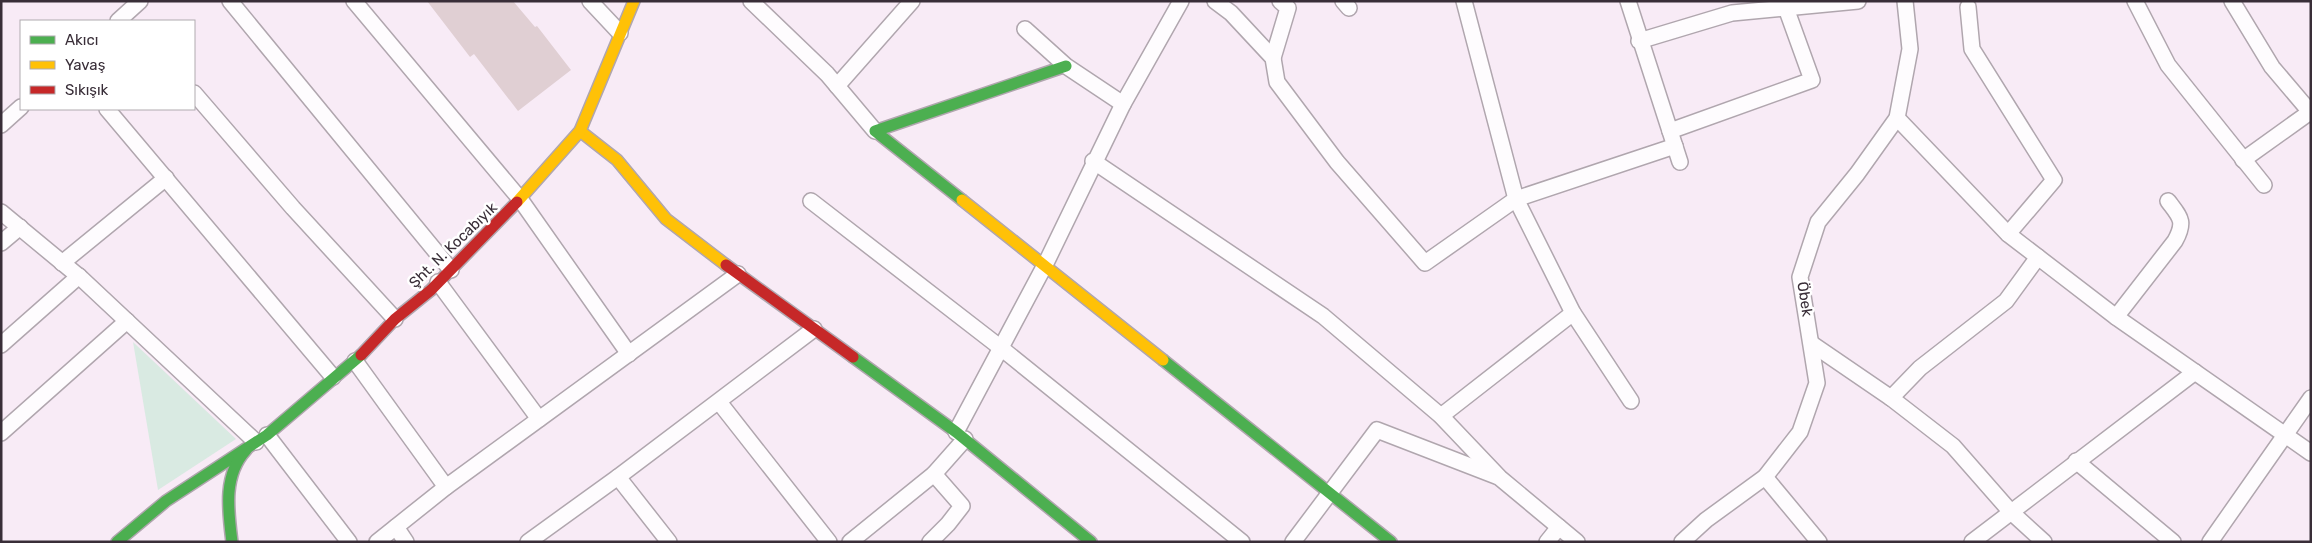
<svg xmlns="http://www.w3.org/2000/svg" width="2312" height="543" font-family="Rubik,sans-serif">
<rect width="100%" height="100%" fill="#f8ebf6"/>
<!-- green -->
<path fill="#d9eae2" d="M133 342 236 439 158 490Z"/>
<!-- building -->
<path fill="#e0cfd3" d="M427 1H513L535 27 537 26 571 70 518 111 474 54 470 57Z"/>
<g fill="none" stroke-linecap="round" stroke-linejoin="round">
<defs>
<g id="street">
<path d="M230 1 451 270"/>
<path d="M354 1 520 199 629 354"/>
<path d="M590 1 620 33"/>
<path d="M751 1 827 74 875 131"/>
<path d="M1215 1 1231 13 1273 58 1277 82 1337 162 1425 263 1516 199 1675 146"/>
<path d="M1343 1 1349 8"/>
<path d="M1464 1 1516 199 1573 313 1631 401"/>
<path d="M1628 1 1680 162"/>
<path d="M2135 1 2168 65 2264 185"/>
<path d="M2232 1 2272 67 2311 113"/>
<path d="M1968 7 1972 49 2054 180 2008 234"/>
<path d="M118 21 140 1"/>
<path d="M1025 29 1066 66 1123 104"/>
<path d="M1639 41 1732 13 1858 1"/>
<path d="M1273 58 1288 8 1280 1"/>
<path d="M837 86 912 1"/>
<path d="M194 93 293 208 395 319"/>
<path d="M107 109 333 377"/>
<path d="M1897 118 2008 234 2116 317 2311 453"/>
<path d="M1 125 21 107"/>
<path d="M1670 131 1812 80 1786 8"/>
<path d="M2243 160 2310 112"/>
<path d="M1093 161 1323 316 1441 416 1500 478 1577 542"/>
<path d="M811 201 1001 348 1242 542"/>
<path d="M1 212 82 279 256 442"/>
<path d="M1 243 20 227"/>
<path d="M62 263 166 178"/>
<path d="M438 282 539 419"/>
<path d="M2116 317 2175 241C2186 221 2180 217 2168 201"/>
<path d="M1812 344 1891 398 1953 446 2010 511 2044 542"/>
<path d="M1 345 79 276"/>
<path d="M355 361 446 487"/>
<path d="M1891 398 1920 368 2006 301 2038 257"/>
<path d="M719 402 829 542"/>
<path d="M1441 416 1573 313"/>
<path d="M956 432 1045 265 1123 104 1181 1"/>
<path d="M1 433 127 321"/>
<path d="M267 435 349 542"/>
<path d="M2076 461 2173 542"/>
<path d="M618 477 669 542"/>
<path d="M1765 477 1819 542"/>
<path d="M396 527 406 542"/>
<path d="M377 542 446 487 738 274"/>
<path d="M528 542 618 477 814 329"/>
<path d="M850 542 934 474 965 439"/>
<path d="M930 542 948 524 962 506 934 474"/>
<path d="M1293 542 1377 430 1496 476"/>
<path d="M1547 542 1559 527"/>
<path d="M1682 542 1706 520 1765 477 1800 432 1817 383 1800 277 1818 222 1857 174 1897 118 1910 49 1905 1"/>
<path d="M1972 542 2195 372"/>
<path d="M2210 542 2311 398"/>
</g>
<g id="fast">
<path d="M962 200 875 131 1066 66"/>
<path d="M853 357 956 432 1091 542"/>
<path d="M1163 360 1391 542"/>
<path d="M117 542 166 501 267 435 361 355"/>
<path d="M232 542C228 510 223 475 246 450"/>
</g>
<g id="slow">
<path d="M580 131 617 160 666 219 726 265"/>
<path d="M962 200 1163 360"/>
<path d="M517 202 580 131 634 1"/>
</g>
<g id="jam">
<path d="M726 265 853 357"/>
<path d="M361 355 395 319 431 290 517 202"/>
</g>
</defs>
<!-- street casing -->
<use href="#street" stroke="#b0a6ae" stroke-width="18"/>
<!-- fast casing -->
<use href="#fast" stroke="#b0a6ae" stroke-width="14"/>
<!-- slow casing -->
<use href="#slow" stroke="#b0a6ae" stroke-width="14"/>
<!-- jam casing -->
<use href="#jam" stroke="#b0a6ae" stroke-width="14"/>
<!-- street -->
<use href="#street" stroke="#fefcfe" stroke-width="15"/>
<!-- fast -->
<use href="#fast" stroke="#4caf50" stroke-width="11"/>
<!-- slow -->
<use href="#slow" stroke="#ffc107" stroke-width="11"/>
<!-- jam -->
<use href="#jam" stroke="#c62828" stroke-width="11"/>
</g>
<g text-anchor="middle" stroke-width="5" stroke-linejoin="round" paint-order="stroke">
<!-- street labels -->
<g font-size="15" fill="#392e38" stroke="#fff">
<text transform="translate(453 245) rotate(-44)" y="5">Şht. N. Kocabıyık</text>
<text transform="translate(1805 299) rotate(81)" y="5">Öbek</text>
</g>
</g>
<!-- border -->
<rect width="2312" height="543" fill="none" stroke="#392e38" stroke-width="5"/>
<!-- legend -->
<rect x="20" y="20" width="175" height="90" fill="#ffffff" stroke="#b0abaf"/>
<rect x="30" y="36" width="25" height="8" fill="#4caf50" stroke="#b0abaf"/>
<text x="65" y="45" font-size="15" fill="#392e38">Akıcı</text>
<rect x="30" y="61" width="25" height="8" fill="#ffc107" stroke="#b0abaf"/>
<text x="65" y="70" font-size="15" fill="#392e38">Yavaş</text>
<rect x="30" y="86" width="25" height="8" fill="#c62828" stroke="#b0abaf"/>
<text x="65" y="95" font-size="15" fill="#392e38">Sıkışık</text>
</svg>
